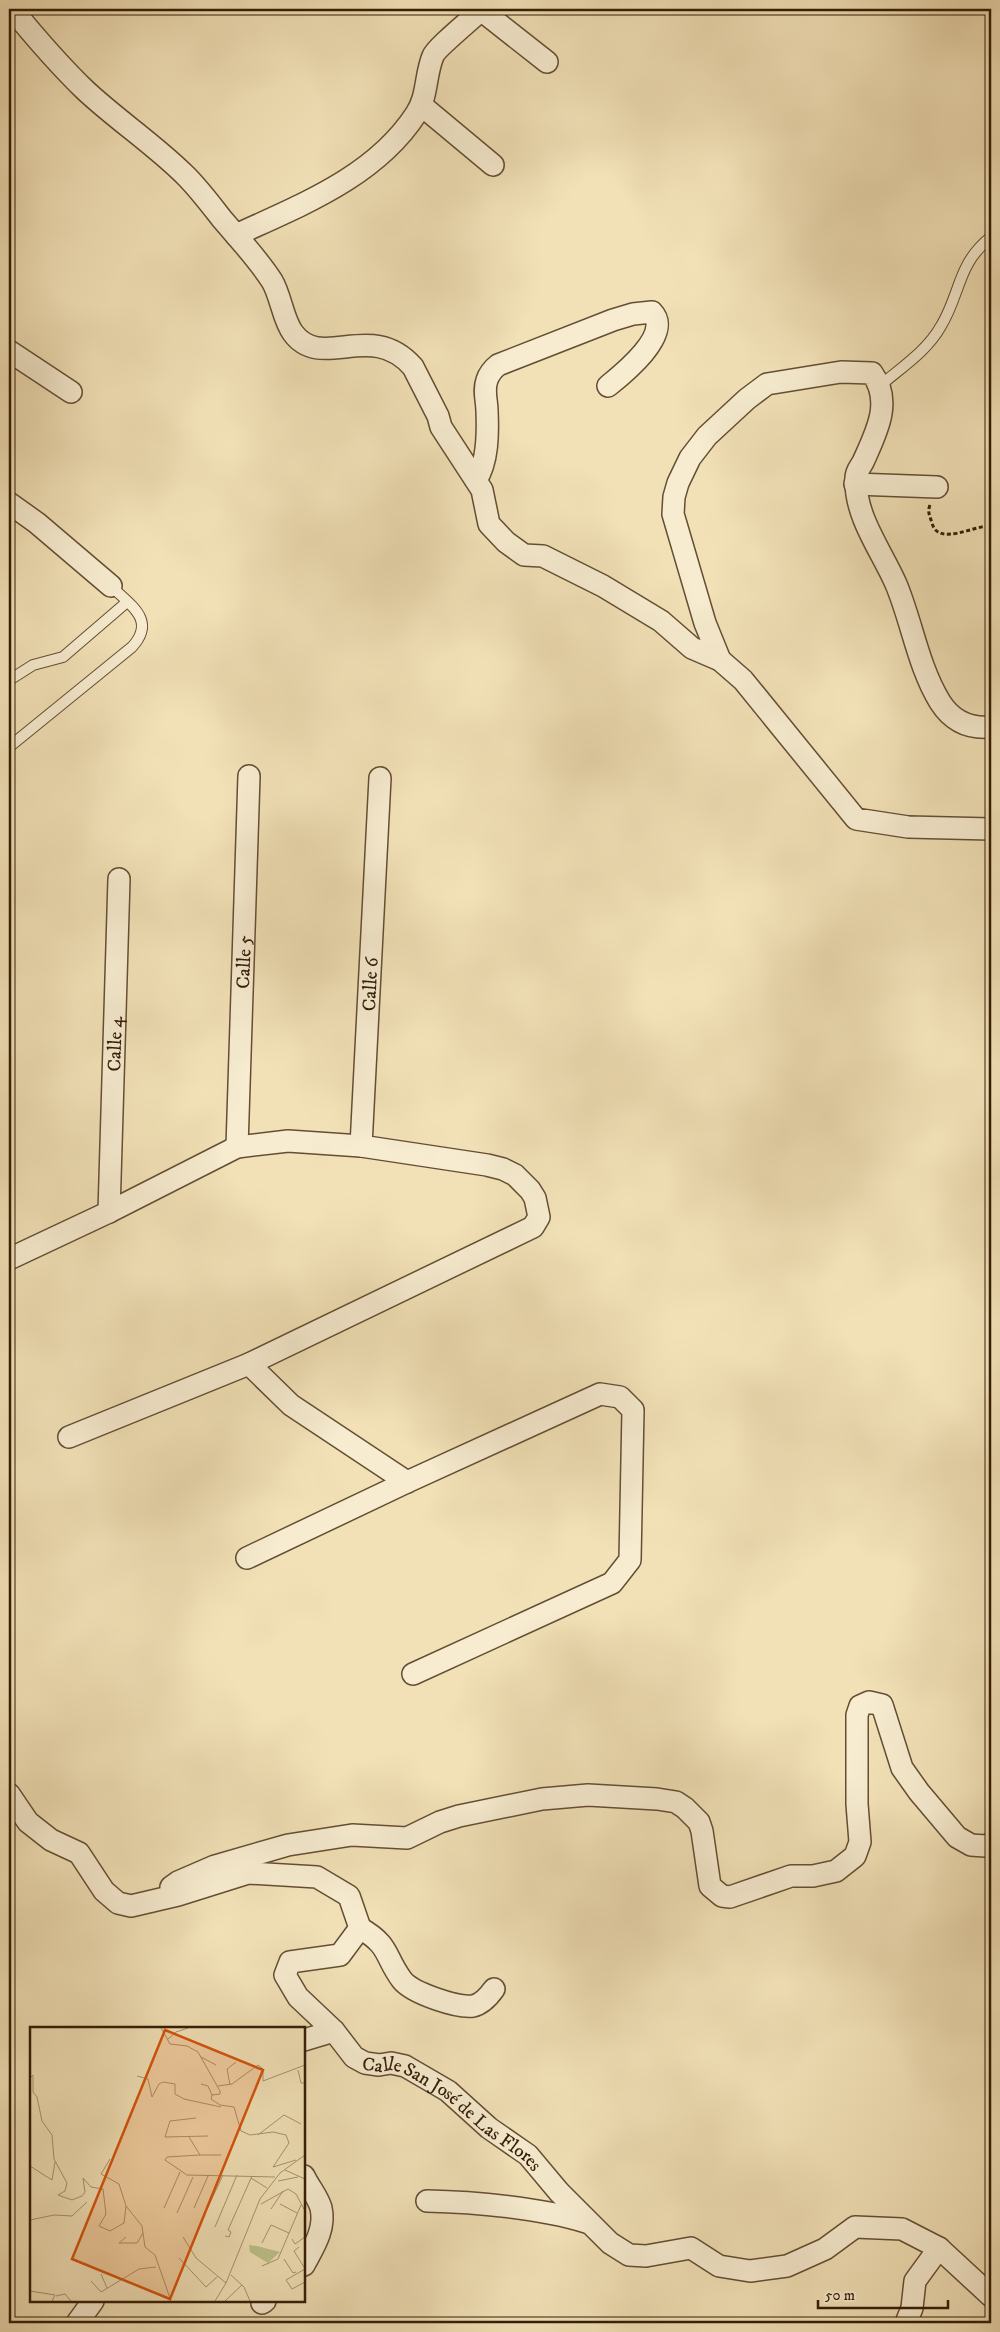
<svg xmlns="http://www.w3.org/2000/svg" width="1000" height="2332" font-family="'IM FELL DW Pica',serif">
<rect width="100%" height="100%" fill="#f2e1b7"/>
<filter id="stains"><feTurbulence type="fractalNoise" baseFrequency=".004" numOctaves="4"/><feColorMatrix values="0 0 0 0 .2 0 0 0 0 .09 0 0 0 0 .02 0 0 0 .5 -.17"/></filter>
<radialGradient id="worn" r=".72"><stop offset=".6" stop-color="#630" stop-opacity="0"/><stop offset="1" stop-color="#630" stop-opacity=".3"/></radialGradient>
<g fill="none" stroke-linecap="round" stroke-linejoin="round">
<defs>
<g id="service">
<path d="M881 385C902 367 927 351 941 326 961 293 957 264 991 237"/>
<path d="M11 679 33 665 63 657 127 602"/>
<path d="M9 747 132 647C157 620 130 605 111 586"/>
</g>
<g id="minor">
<path d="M12 9C35 37 59 65 85 90 117 120 155 145 186 176 199 189 211 205 222 219 239 239 258 259 272 281 281 296 283 320 293 333 322 372 371 319 413 367L438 416 441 427 482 490 489 524 506 542 524 555 543 556 603 586 661 621 692 648 720 660 743 680 856 819 908 827 991 829"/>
<path d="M481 10 547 62"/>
<path d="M421 105 493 165"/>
<path d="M236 235C301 205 375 177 416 114 428 96 425 75 433 56 436 48 473 18 482 9"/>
<path d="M9 351 71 392"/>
<path d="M476 480C488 462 488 433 487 411 487 400 483 391 487 380 489 374 493 369 498 365L613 320 633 314 652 312C673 334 623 374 608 386"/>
<path d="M855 484 937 487"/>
<path d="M9 503 37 523 111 586"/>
<path d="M720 660 705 623 673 514 674 497 678 483 690 458 707 436 747 399 767 384 841 372 872 373C893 402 876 433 863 462 859 469 855 473 856 482 856 518 882 552 896 584 912 622 918 666 940 702 952 721 969 729 991 727"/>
<path id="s1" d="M361 1146 380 778"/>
<path id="s2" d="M237 1147 249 776"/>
<path id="s3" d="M109 1212 119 879"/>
<path d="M9 1259 109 1212 237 1147 288 1141 361 1146 487 1165 503 1169 515 1175 530 1190 535 1198 539 1217 533 1227 249 1364 291 1405 407 1482"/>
<path d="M69 1437 249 1364"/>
<path d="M247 1558 407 1482 600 1394 620 1397 633 1410 630 1560 612 1583 413 1674"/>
<path id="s4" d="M9 1794 28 1822 51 1840 79 1853 104 1891 118 1903 131 1906 178 1895 248 1873 317 1877 349 1896 360 1928 340 1955 290 1962 285 1975 298 1997 334 2031 354 2057 365 2063 379 2065 391 2063 405 2066 448 2091 489 2128 528 2155 559 2192 610 2243 629 2255 646 2256 691 2248 719 2266 750 2271 787 2266 825 2249 855 2227 902 2229 939 2248 991 2296"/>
<path d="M171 1887 178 1882 215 1866 288 1845 352 1835 407 1838 440 1822 459 1816 542 1799 588 1795 657 1799 676 1802 685 1808 699 1822 702 1831 710 1886 722 1896 730 1897 791 1876H813L836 1871 855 1856 860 1842 857 1804V1715L860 1706 869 1702 882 1705 902 1768 919 1792 957 1837 971 1845 985 1846 991 1844"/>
<path d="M360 1928C391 1946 384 1956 402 1980 412 1993 457 2008 473 2006 482 2004 489 1996 494 1989"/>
<path d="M304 2040 334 2031"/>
<path d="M304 2176C309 2187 318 2197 321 2208 326 2229 313 2248 304 2265"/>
<path d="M427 2201C475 2202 541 2208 586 2222"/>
<path d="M262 2303 265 2301"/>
<path d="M77 2323 93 2301"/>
<path d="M906 2323 912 2308 915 2281 939 2248"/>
</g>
</defs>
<!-- service casing -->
<use href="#service" stroke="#644e33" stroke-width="12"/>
<!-- minor casing -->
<use href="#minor" stroke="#644e33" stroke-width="24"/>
<!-- path -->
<path stroke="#341d07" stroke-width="3" stroke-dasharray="4 2.5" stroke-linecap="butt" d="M930 505C927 512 930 516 932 523 938 547 974 525 991 526"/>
<!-- service -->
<use href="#service" stroke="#f7ecd0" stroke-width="10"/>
<!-- minor -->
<use href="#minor" stroke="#f7ecd0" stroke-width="21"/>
</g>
<g text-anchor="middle" stroke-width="4" stroke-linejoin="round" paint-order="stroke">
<!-- street labels -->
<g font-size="19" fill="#341d07" stroke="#f7ecd0">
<text dy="7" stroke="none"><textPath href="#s2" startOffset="185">Calle 5</textPath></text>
<text dy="7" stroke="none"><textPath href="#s1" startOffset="162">Calle 6</textPath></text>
<text dy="7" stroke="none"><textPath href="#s3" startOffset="168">Calle 4</textPath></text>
<text dy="7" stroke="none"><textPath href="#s4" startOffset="755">Calle San José de Las Flores</textPath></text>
</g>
</g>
<!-- overview -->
<g transform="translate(30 2027)">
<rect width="275" height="275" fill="#f2e1b7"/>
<path d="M219 218 227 219 250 225 238 236 220 225Z" fill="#bec28c"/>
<path fill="none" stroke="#a69371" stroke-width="1" d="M131 1 140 17 157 19 168 25 190 64V67L182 68 181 72 190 78 204 80 211 104 220 108 243 105 256 108 259 116 243 140 266 133M137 13 146 5 158 1M171 30 186 38M268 43 271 56H275M107 49 118 52 122 70 129 57 133 55 145 57V67L154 72 191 80M0 51 3 48V65L7 70 12 94 22 108 24 132 37 156 35 164 28 168 42 173 52 169 55 165 53 151 61 160 73 162 76 187 69 199 80 204 94 196 96 179M171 57 178 59 182 68M200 58 197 42 206 35M188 59 202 57 228 38 233 42V54L275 38M166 91 140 94 135 110 178 109M228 108 254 88 271 97M159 110 170 128 137 130 135 133 157 148 245 150M170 128H191M80 132 71 147 89 157 96 179 112 199 115 220 125 228 141 274M0 139 22 153 25 135M255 143 275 152M221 151 237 161M248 154 268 150M231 177 258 162 266 167 275 184M250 177 267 186M134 181 150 145M164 181 178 149M177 182 193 148M241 182 253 164M147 186 163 150M0 193 24 188 42 189 57 175M185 200 207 148M195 209 199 210 201 205 198 203 222 149M96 210 89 216H107L113 206M153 210 166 231 196 256M262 212 265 217 275 210M232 216 241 198 259 206M269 220 264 224 274 240M149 231 176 260 187 250M254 232 263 246 266 245M232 239 248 232 271 178M275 242 256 253 262 262 275 255M71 247 77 261M201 248 214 260 220 274M61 254 71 265 109 242 126 240M0 264 25 268 22 274M26 269 35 267 41 274M185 274 196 256 230 172 250 146 275 128M195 274 212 258"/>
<path fill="#d6530c" fill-opacity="0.15" stroke="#d6530c" stroke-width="2.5" d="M135 3 233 43 140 272 42 232Z"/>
<rect width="275" height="275" fill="none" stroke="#341d07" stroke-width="2.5"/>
</g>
<!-- margin -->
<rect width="1000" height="2332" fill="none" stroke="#f2e1b7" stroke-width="30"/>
<rect x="10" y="10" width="980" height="2312" fill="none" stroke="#341d07" stroke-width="2.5"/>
<rect x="15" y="15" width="970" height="2302" fill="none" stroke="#341d07"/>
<!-- scale -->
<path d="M818 2300v8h130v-8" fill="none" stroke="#341d07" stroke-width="2.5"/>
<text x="825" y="2300" font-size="15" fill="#341d07" stroke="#f7ecd0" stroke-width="4" paint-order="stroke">50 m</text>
<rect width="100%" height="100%" filter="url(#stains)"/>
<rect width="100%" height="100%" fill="url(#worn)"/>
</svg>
